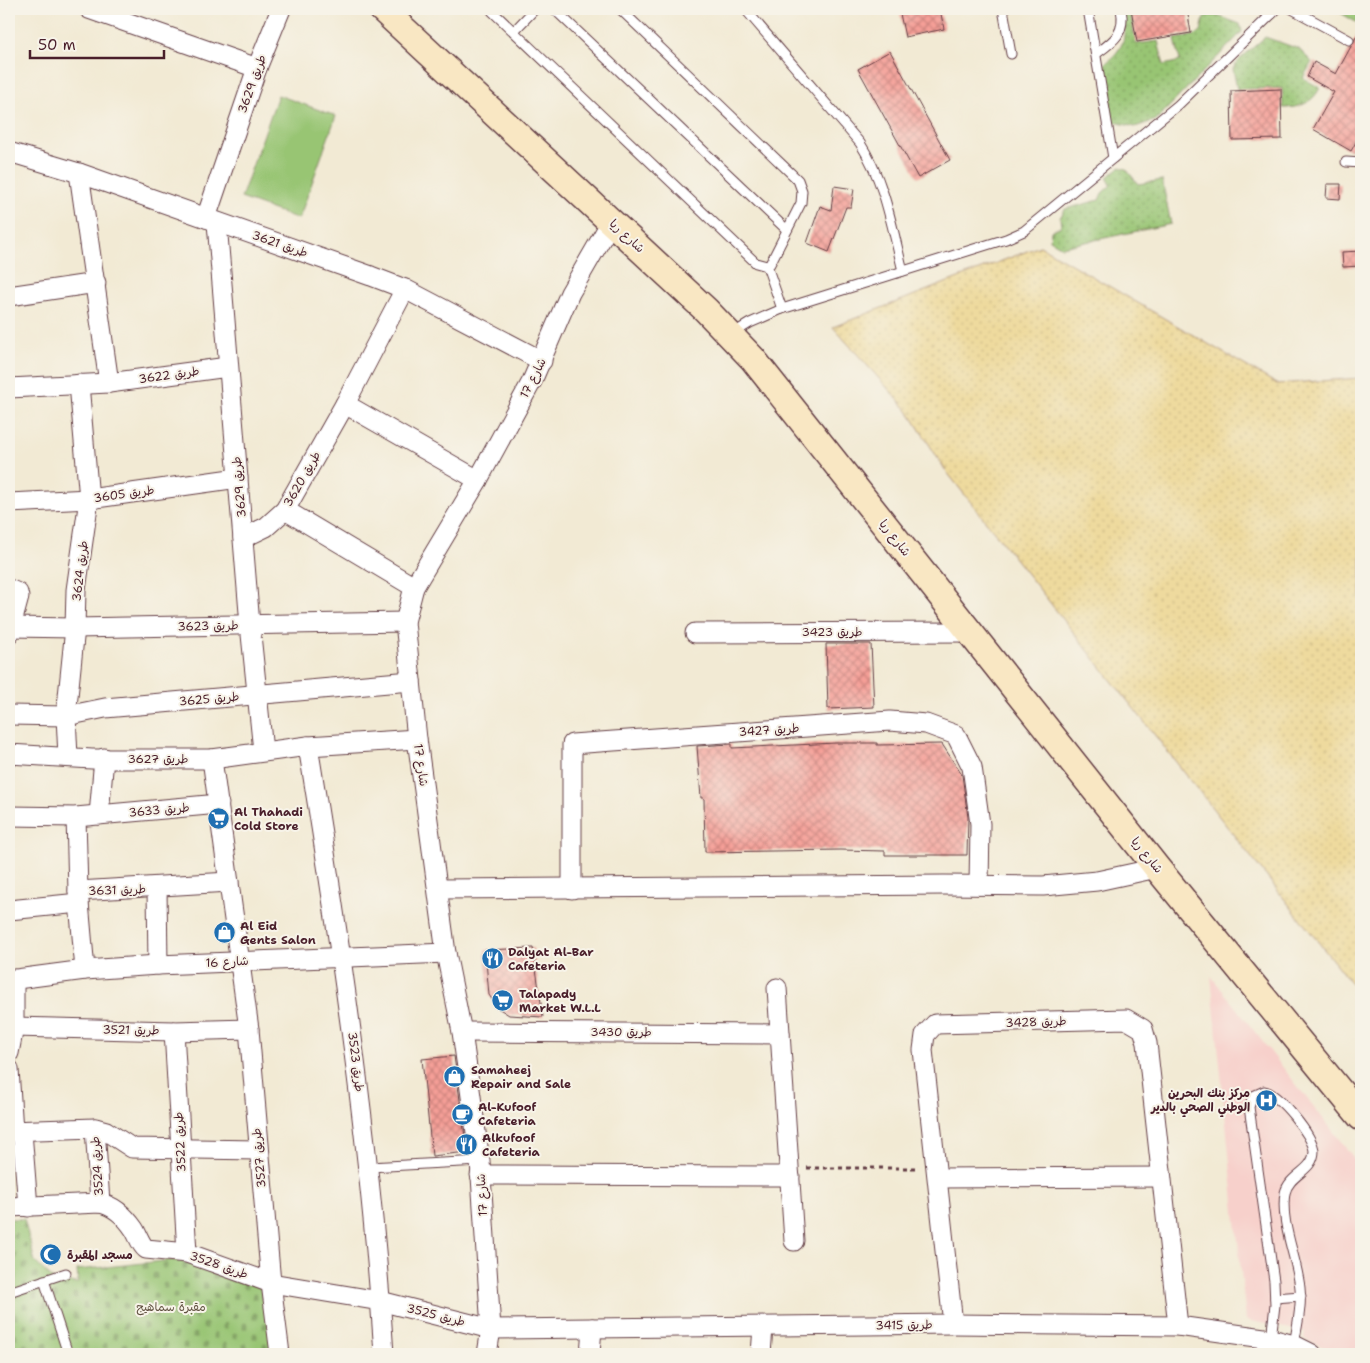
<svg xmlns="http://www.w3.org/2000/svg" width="1370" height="1363" font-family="'Shantell Sans','Playpen Sans Arabic',sans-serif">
<defs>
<pattern id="green-dots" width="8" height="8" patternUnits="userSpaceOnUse" patternTransform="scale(1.25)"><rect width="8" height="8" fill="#98c573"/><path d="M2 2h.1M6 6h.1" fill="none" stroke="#7e9f5f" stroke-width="1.8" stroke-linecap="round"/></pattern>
<pattern id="sand-dots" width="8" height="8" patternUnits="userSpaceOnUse" patternTransform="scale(1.25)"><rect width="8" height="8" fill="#eeda9e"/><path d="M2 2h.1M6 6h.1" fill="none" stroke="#cebb88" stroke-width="1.8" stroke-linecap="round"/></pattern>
<pattern id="cemetery-stones" width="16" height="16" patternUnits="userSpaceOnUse" patternTransform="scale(1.25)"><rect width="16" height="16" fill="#98c573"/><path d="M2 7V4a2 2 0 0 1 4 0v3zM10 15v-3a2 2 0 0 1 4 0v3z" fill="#7e9f5f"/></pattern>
<pattern id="building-cross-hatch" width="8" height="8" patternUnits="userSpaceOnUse" patternTransform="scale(1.25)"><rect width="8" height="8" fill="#f59f97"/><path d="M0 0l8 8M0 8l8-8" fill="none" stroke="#c8817b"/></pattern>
</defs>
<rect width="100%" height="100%" fill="#f7f3e8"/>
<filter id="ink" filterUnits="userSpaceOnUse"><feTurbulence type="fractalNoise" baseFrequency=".02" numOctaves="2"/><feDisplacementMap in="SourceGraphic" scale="10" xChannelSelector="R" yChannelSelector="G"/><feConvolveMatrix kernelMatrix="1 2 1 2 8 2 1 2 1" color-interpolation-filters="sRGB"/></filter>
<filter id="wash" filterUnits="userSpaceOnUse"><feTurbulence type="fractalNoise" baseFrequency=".0096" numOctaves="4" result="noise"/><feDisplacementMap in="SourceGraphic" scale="20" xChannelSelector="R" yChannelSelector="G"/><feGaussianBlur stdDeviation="1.12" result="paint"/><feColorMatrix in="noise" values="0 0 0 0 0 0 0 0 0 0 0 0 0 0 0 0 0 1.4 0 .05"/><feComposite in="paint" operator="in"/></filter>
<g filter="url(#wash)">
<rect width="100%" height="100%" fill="#f2ead4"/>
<!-- built -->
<path fill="#f7d0cb" d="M1211 976 1361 1167V1354H1335L1326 1348 1304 1339 1305 1332 1246 1320Z"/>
<!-- green -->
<g fill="url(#green-dots)" stroke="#71724f">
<path d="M1122 9H1130L1136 44 1158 41 1164 65 1180 61 1175 39 1196 35 1201 31 1204 18 1207 15 1218 16 1240 24 1242 32 1156 120 1135 127 1115 122 1110 118 1104 65C1127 45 1126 38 1122 9Z"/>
<path d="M1334 9H1361L1360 24H1359Z"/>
<path d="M1265 37 1299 49 1312 62 1303 78 1320 88C1312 103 1300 108 1283 108L1282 88 1237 89 1233 69 1239 60Z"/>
<path d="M1120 167 1126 169 1138 184 1162 180 1171 224 1062 247 1050 240 1051 231 1061 226 1060 218 1065 209 1099 200 1102 193 1111 185 1107 177Z"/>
</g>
<!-- sand -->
<path fill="url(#sand-dots)" stroke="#9c7c64" d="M1040 246 1277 384 1361 378V996L946 471 908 411 833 327Z"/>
<!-- cemetery -->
<path fill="url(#cemetery-stones)" stroke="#71724f" d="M9 1219H24L35 1262 56 1282 78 1283 77 1270 172 1260 257 1273 275 1354H9Z"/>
<!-- pitch -->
<path fill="#98c573" stroke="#71724f" d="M278 95 336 116 299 219 241 198Z"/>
<g id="blocks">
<!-- building -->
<g fill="url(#building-cross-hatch)">
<path d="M899 9H940L944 29 905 37Z"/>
<path d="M1131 9H1187L1191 33 1137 42Z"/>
<path d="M1361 28V133L1351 151 1313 129 1334 92 1307 77 1314 62 1336 74Z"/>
<path d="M890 51 950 160 918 178 858 69Z"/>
<path d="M1281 89 1282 139 1232 140 1231 91Z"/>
<path d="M1327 184H1341L1340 199 1326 198Z"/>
<path d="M834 186 854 189 851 207H846L829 252 807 243 820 206 831 210Z"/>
<path d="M1361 251V266L1343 267 1342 252Z"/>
<path d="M826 644H871L874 707 828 709Z"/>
<path d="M836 743H877V745L942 744 962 775 968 817 967 855H885V851L840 850 705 852 704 798H701L697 746 732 744V748Z"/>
<path d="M533 948 543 1017 509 1015 498 1008 489 995 485 950Z"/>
<path d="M454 1056 467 1152 432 1156 422 1059Z"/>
</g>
</g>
</g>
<g filter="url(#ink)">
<use href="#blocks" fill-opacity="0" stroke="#633d44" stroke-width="1"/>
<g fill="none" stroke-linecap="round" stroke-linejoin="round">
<defs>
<g id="lane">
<path d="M554 9 787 230"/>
<path d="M745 9 860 143C885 182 892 227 903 271"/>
<path d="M1003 9 1011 54"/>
<path d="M1088 9 1113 158"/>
<path d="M1258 9 1272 14"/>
<path d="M1292 9 1349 40"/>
<path d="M492 11 756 263 767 266 770 264 801 203 802 191 798 180 620 9"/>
<path d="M514 31 535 9"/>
<path d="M1096 54C1114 41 1126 33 1121 9"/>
<path d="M1346 162 1361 163"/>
<path d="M767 266 782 309"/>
<path d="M732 334 750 323 782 309 1006 239 1024 231 1178 105 1277 9"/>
<path d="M369 1167 480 1161"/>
<path d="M44 1280 68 1354"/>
<path d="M9 1292 66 1273"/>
<path d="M1275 1298 1301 1296"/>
<path d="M1271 1339 1275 1305 1274 1281 1249 1107 1253 1096 1264 1091C1278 1093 1313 1136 1314 1151 1314 1171 1289 1174 1285 1193 1280 1224 1297 1257 1300 1288 1302 1307 1297 1326 1294 1345"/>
</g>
<g id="street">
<path d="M89 9 257 68"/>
<path d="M9 152 79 173 371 276 405 289 542 361"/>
<path d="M79 173 109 383"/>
<path d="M206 218 257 68 281 9"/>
<path d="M217 223 250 625 263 751"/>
<path d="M9 296 96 283"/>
<path d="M9 388 109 383 228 367"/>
<path d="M345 404 478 480"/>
<path d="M9 503 89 499 238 478"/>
<path d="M285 510 414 587"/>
<path d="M243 538 266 527 285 510 345 404 405 289"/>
<path d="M9 589 18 593 19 597 9 634"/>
<path d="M11 627 75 628 405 622"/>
<path d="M695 633 969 632"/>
<path d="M9 715 66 716 105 708 411 681"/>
<path d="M308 746C341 948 371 1150 384 1354"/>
<path d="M9 754 92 759H212L308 746 417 739"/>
<path d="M68 757 66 716 75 628 76 590 89 499 79 384"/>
<path d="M212 759 249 1029 271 1283 280 1354"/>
<path d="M99 815 104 758"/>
<path d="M9 816 76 817 219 804"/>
<path d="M76 817 78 891 85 970"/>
<path d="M157 888 158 965"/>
<path d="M438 889 944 885 1043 886 1097 881 1157 868"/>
<path d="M572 889V744L890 721 926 724 956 735 972 767 980 824 979 885"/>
<path d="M78 891 229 882"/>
<path d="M9 910 79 903"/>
<path d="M9 980 85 970 158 965 446 953"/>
<path d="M777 988 794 1241"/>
<path d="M14 1027 174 1031 249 1029"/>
<path d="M174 1031 187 1253"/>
<path d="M462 1032 780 1034"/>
<path d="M9 1053 14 1027V979"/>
<path d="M9 1069 13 1131"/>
<path d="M95 1128 100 1203"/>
<path d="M9 1131 95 1128 106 1131 132 1148 258 1150"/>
<path d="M22 1132 28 1207"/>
<path d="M480 1175 790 1176"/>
<path d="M938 1178 1161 1177"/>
<path d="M9 1207 100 1203C115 1206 125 1216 134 1229 138 1235 140 1244 146 1249L187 1253 271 1283 380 1301 491 1329 953 1324 1178 1326 1271 1339 1294 1345 1312 1354"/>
<path d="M953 1324 923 1050 925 1035 935 1024 1126 1019 1143 1029 1147 1043 1178 1326"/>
<path d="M487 1354 491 1329 480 1161 462 1032 446 953 417 739 405 622 414 587 478 480 532 381 570 293 611 222"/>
<path d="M590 1354 592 1328"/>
<path d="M761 1354 763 1327"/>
</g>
<path id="secondary" d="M382 9 706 310 753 359 1157 868 1361 1117"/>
</defs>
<!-- lane casing -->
<use href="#lane" stroke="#633d44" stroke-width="11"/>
<!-- street casing -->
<use href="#street" stroke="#633d44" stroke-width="21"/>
<!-- secondary casing -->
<use href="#secondary" stroke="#633d44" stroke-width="29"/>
<!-- path -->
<path stroke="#633d44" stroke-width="3" stroke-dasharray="4 4" stroke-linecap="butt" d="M807 1168H918"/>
<!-- lane -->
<use href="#lane" stroke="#fff" stroke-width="9"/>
<!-- street -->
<use href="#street" stroke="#fff" stroke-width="19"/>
<!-- secondary -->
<use href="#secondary" stroke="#f9e7c3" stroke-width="26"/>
</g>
</g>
<!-- icons -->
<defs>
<symbol id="supermarket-disc" viewBox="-11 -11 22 22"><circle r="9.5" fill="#1f6fb2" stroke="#f7f3e8"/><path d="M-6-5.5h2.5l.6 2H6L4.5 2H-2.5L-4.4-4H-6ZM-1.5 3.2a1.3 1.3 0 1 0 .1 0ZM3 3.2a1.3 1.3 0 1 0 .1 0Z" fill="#fff"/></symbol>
<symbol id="shop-disc" viewBox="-11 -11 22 22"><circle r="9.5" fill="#1f6fb2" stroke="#f7f3e8"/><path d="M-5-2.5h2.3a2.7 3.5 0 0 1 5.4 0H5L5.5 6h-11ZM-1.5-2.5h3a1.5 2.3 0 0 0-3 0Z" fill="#fff"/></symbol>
<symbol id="restaurant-disc" viewBox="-11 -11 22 22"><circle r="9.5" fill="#1f6fb2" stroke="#f7f3e8"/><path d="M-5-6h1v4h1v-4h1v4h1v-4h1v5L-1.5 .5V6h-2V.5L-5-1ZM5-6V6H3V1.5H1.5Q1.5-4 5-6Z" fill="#fff"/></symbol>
<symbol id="hospital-disc" viewBox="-11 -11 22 22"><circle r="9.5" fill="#1f6fb2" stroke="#f7f3e8"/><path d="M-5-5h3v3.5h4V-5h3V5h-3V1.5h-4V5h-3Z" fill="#fff"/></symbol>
<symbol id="cafe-disc" viewBox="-11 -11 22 22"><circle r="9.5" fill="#1f6fb2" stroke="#f7f3e8"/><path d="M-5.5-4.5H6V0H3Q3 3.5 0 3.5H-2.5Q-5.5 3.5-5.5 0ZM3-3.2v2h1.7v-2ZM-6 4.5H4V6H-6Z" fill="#fff"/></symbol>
<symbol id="mosque-disc" viewBox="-11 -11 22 22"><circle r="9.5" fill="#1f6fb2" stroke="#f7f3e8"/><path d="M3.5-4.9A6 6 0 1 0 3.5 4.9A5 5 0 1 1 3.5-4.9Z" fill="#fff"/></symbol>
</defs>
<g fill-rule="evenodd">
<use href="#supermarket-disc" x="206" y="806" width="25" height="25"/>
<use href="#shop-disc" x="212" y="920" width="25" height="25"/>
<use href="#restaurant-disc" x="480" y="946" width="25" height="25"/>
<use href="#supermarket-disc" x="490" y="988" width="25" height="25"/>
<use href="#shop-disc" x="442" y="1064" width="25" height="25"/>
<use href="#hospital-disc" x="1254" y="1088" width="25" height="25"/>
<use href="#cafe-disc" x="450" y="1102" width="25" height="25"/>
<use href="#restaurant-disc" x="454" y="1132" width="25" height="25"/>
<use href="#mosque-disc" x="38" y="1242" width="25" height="25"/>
</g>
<g text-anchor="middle" stroke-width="4" stroke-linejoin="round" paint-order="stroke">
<!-- street labels -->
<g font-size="12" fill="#4a1f2b" stroke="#f7f3e8">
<text transform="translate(252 84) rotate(-70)" y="4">طريق 3629</text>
<text transform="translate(627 236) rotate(43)" y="4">شارع ريا</text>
<text transform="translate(280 244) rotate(19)" y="4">طريق 3621</text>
<text transform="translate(169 375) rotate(-8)" y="4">طريق 3622</text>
<text transform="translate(533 378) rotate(-63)" y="4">شارع 17</text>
<text transform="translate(302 479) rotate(-60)" y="4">طريق 3620</text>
<text transform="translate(239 487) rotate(-95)" y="4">طريق 3629</text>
<text transform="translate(124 494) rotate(-8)" y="4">طريق 3605</text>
<text transform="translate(895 538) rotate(52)" y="4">شارع ريا</text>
<text transform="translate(80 571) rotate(-83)" y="4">طريق 3624</text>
<text transform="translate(208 626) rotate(-1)" y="4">طريق 3623</text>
<text x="832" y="636">طريق 3423</text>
<text transform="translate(209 699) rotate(-5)" y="4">طريق 3625</text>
<text transform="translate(769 730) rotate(-4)" y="4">طريق 3427</text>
<text x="158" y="763">طريق 3627</text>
<text transform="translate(421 765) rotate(82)" y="4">شارع 17</text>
<text transform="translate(159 810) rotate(-5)" y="4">طريق 3633</text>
<text transform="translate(1147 855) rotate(51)" y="4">شارع ريا</text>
<text transform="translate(117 890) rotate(-2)" y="4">طريق 3631</text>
<text transform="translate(227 962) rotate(-3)" y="4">شارع 16</text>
<text transform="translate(1036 1022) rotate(-2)" y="4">طريق 3428</text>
<text transform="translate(131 1030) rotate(1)" y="4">طريق 3521</text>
<text x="621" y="1036">طريق 3430</text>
<text transform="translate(356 1062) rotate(83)" y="4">طريق 3523</text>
<text transform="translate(180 1142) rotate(-93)" y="4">طريق 3522</text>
<text transform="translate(259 1158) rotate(-95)" y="4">طريق 3527</text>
<text transform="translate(97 1166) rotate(-94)" y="4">طريق 3524</text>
<text transform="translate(482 1195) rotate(-93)" y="4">شارع 17</text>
<text transform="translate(219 1265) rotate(19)" y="4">طريق 3528</text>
<text transform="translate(436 1315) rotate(14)" y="4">طريق 3525</text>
<text transform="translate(904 1325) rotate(-1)" y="4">طريق 3415</text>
</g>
<!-- poi labels -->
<g font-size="12" font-weight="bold" fill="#4a1f2b" stroke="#f7f3e8" text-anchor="start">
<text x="234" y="816">Al Thahadi<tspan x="234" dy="14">Cold Store</tspan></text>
<text x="240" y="930">Al Eid<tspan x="240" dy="14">Gents Salon</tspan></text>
<text x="508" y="956">Dalyat Al-Bar<tspan x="508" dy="14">Cafeteria</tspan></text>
<text x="519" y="998">Talapady<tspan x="519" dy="14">Market W.L.L</tspan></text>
<text x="471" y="1074">Samaheej<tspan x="471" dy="14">Repair and Sale</tspan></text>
<text x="1250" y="1097" text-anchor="end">مركز بنك البحرين<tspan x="1250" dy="14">الوطني الصحي بالدير</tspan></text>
<text x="478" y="1111">Al-Kufoof<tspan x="478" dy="14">Cafeteria</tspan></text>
<text x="482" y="1142">Alkufoof<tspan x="482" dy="14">Cafeteria</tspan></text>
<text x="67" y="1259">مسجد المقبرة</text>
</g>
<!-- park labels -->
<g font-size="12" fill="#615141" stroke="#f7f3e8">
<text x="171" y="1311">مقبرة سماهيج</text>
</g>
</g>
<!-- margin -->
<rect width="1370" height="1363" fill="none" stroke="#f7f3e8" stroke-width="30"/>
<!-- scale -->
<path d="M30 50v8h134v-8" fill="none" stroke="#4a1f2b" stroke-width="2.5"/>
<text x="38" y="50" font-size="15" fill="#4a1f2b" stroke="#f7f3e8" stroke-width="4" paint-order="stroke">50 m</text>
</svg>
